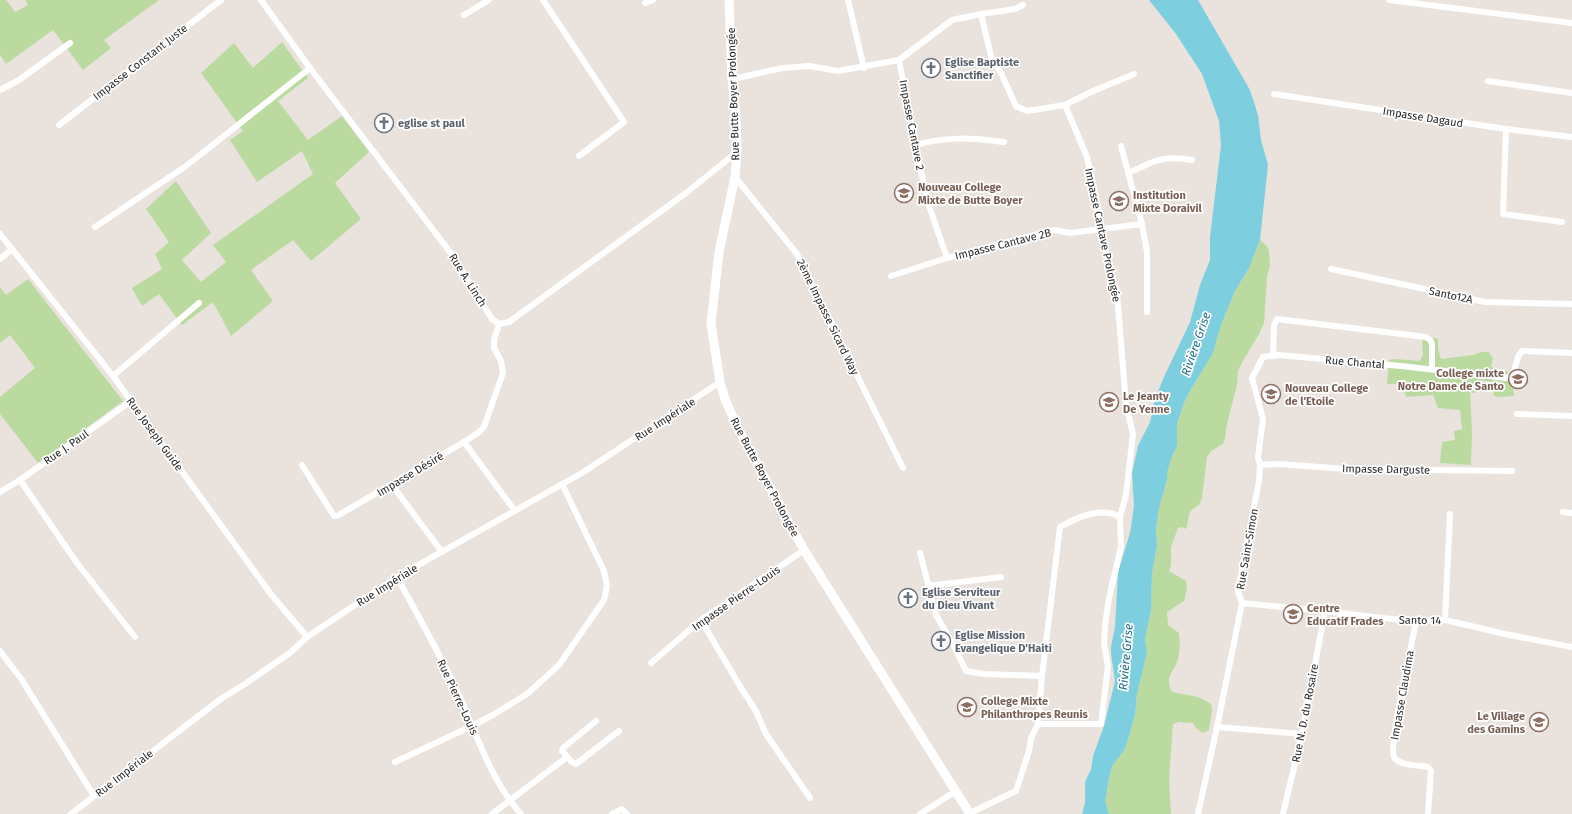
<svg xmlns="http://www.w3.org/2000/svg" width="1572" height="814" font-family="'Fira Sans',sans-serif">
<rect width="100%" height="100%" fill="#eae3dd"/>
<!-- green -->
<g fill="#badaa0">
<path d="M0 0H6L15 12 28 5 25 0H159L104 40 111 48 83 70 53 30 6 64 0 55Z"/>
<path d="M282 42 308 78 278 101 308 140 342 116 369 152 335 183 361 219 311 261 293 240 251 270 273 301 231 336 213 302 182 325 159 294 142 306 132 288 162 269 155 254 169 242 146 209 176 181 211 233 182 260 201 282 226 262 213 245 313 174 302 151 257 182 230 140 243 131 201 73 234 43 253 68Z"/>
<path d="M1260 240 1266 245 1269 250 1270 265 1267 277 1264 323 1258 336 1244 359 1238 371 1237 385 1227 424 1225 438 1223 444 1211 451 1207 457 1202 498 1199 505C1188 510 1189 516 1187 527L1185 529 1182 527 1178 528 1171 547V565L1169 571 1186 581 1187 588 1184 601 1167 612 1168 625 1179 633C1180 642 1180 651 1178 659 1174 673 1164 676 1172 692 1185 695 1200 695 1211 704L1212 710 1209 730 1203 733 1197 729 1193 723 1179 722 1173 724 1169 780 1171 814H1109L1105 801 1109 779 1112 766 1125 749 1131 729 1135 715 1137 694 1147 653 1145 639 1151 611 1152 574 1157 545 1156 530 1159 508 1167 480V473L1171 459 1177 446V424L1184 403 1191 389 1213 352 1221 325 1235 291 1249 268Z"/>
<path d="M28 279 123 401 38 463 0 414V397L35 368 10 335 0 343V287L6 295Z"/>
<path d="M1434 338 1438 339V349L1441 359 1473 355 1482 352H1489L1493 359 1491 365 1494 371H1507L1513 385 1514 396 1501 397 1494 396 1493 382 1479 380 1476 393 1470 392 1472 431 1471 465 1440 463 1442 442 1455 440 1454 431 1462 429 1460 410 1438 408 1433 395 1406 397 1403 384H1387L1389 360 1394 359 1420 361 1423 355 1422 340Z"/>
</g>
<!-- water -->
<path fill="#7dcfe0" d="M1149 0H1198L1250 90 1258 115 1261 140 1268 165 1260 240 1249 268 1235 291 1221 325 1213 353 1191 389 1184 403 1177 424V446L1171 459 1167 473V480L1159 508 1156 530 1157 545 1152 574 1151 611 1145 639 1147 653 1137 694 1135 715 1131 729 1125 749 1112 766 1109 779 1105 801 1109 814H1082L1085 803V782L1091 769 1093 756 1104 726 1115 681 1111 654V647L1115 627 1118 572 1130 533 1132 520 1134 506 1132 473 1138 446 1150 422 1156 396 1164 377 1190 322 1200 285 1210 260V237L1221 145 1219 121 1202 74 1176 34Z"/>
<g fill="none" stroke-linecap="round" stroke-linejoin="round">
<!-- street -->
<g stroke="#fff" stroke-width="6">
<path d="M261 0 310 68 453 256 492 319 499 324 509 322 686 193 737 152"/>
<path d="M543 0 624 122 579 156"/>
<path d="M848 0 864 68"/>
<path d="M1389 0 1572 23"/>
<path d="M645 3 653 0"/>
<path d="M981 14 991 56 1002 75 1016 106 1027 111 1065 105 1087 157 1097 201 1100 229 1117 293 1126 405 1133 434 1126 495 1120 517 1121 547 1109 598 1105 626 1104 644 1108 666 1101 724H1038"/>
<path d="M464 15 489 0"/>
<path d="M899 60 915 145 929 206 947 258"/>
<path d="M732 79 783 68 809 66 838 71 899 60 952 20 981 14 1015 9 1023 5"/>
<path d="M1488 81 1572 93"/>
<path d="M0 90 19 80 70 43"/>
<path d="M1274 94 1506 129 1572 137"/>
<path d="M1065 105 1091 92 1134 74"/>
<path d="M59 125 221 0"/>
<path d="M1506 129 1503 214 1562 222"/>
<path d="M915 145C948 136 971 138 1004 142"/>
<path d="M1121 146 1142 224 1147 252V312"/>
<path d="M1128 173C1136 170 1141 167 1148 164 1162 157 1177 157 1192 160"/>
<path d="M735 177 797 254 903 468"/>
<path d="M95 227 186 166 310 68"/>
<path d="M0 234 113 376 270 593 307 637"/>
<path d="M0 259 12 249"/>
<path d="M1331 269 1485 302 1572 304"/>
<path d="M891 276 947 258 1054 230 1070 233 1142 224"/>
<path d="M1273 356 1274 325 1277 319 1426 337 1431 341 1432 345V369"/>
<path d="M113 376 199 303"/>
<path d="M1517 414 1572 416"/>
<path d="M464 442 479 432 484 427 503 373 501 361 494 348V340L499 324"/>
<path d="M302 465 334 516H337L464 442 515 511"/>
<path d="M1260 465 1279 464 1346 469 1512 471"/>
<path d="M20 480 77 563 135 637"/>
<path d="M392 485 442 552"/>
<path d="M0 492 20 480 131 401"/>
<path d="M1563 512 1572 513"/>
<path d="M920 553 936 615 953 644 966 671 984 674 1042 676"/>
<path d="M397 577C418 616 440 654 458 693 477 734 490 780 521 814"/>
<path d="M928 586 1001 577"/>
<path d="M1242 603 1325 611 1382 618 1416 621 1445 620 1505 634 1572 647"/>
<path d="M701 620 741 688 756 711 766 734 810 798"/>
<path d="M1445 620 1450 514"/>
<path d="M1416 621C1413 640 1388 746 1394 757 1399 766 1419 765 1428 767L1431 771 1428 814"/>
<path d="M0 651 22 680 94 796"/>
<path d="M651 663 701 620 804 550"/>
<path d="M596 721 563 748 562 751 573 763 576 764 619 731"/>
<path d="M1217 727 1302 734"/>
<path d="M395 762 472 726 493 715 527 694 559 665 604 600 607 586 604 571 562 484"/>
<path d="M970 813 1016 791 1029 751 1031 738 1038 724 1042 676 1060 527C1074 519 1092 510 1108 513 1112 513 1116 515 1120 517"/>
<path d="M71 814 222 698 245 684 291 652 307 637 397 577 582 473 720 382"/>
<path d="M492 814 567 757"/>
<path d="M612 814 622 809 627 814"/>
<path d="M920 814 956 791"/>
<path d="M1198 814 1217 727 1242 603 1238 591 1259 481 1260 465 1258 457 1263 419 1252 378 1263 357 1278 355 1401 366 1506 378 1513 375 1518 357 1522 351 1572 353"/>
<path d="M1283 814 1302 734 1325 611"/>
</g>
<!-- secondary -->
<path stroke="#fff" stroke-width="9" d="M729 0 732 79 736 115 737 152 735 177 719 252 711 324 720 382 725 399 738 429 804 550 970 814"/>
</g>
<!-- icons -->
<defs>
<symbol id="church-ring" viewBox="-11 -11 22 22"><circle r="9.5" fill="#fff" stroke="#6b7280" stroke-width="1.5"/><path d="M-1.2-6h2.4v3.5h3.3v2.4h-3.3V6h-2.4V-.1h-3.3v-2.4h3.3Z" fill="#6b7280"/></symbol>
<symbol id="school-ring" viewBox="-11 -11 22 22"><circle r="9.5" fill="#fff" stroke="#8d6e63" stroke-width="1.5"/><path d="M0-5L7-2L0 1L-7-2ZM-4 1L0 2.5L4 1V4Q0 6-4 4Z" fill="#8d6e63"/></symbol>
</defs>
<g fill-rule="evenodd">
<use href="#church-ring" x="920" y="57" width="22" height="22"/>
<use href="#church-ring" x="373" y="112" width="22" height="22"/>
<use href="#school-ring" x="893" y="182" width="22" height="22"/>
<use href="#school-ring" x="1108" y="190" width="22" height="22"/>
<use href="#school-ring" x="1507" y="368" width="22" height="22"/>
<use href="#school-ring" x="1260" y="383" width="22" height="22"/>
<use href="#school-ring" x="1098" y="391" width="22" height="22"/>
<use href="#church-ring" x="897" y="587" width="22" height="22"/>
<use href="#school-ring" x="1282" y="603" width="22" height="22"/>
<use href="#church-ring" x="930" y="630" width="22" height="22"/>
<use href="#school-ring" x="956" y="696" width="22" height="22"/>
<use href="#school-ring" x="1528" y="711" width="22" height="22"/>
</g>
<g text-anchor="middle" stroke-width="3.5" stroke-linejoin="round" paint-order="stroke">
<!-- street labels -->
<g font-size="11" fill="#2a2a2a" stroke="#fff">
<text transform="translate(140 62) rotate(-38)" y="4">Impasse Constant Juste</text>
<text transform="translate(733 94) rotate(-92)" y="4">Rue Butte Boyer Prolongée</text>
<text transform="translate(1423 117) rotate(9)" y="4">Impasse Dagaud</text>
<text transform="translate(912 125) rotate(79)" y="4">Impasse Cantave 2</text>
<text transform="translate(1103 235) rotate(78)" y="4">Impasse Cantave Prolongée</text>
<text transform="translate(1003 244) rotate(-14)" y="4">Impasse Cantave 2B</text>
<text transform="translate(468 280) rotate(58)" y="4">Rue A. Linch</text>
<text transform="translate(1451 295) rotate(12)" y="4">Santo12A</text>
<text transform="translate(828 317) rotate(64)" y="4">2ème Impasse Sicard Way</text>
<text transform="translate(1355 362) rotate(5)" y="4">Rue Chantal</text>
<text transform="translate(665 419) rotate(-33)" y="4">Rue Impériale</text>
<text transform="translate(155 434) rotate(54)" y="4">Rue Joseph Guide</text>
<text transform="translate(66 447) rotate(-35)" y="4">Rue J. Paul</text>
<text transform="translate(1386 469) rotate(1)" y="4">Impasse Darguste</text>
<text transform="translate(410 474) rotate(-31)" y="4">Impasse Désiré</text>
<text transform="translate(765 477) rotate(62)" y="4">Rue Butte Boyer Prolongée</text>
<text transform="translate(1247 549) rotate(-80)" y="4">Rue Saint-Simon</text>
<text transform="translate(387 585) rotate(-32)" y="4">Rue Impériale</text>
<text transform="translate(736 598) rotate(-35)" y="4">Impasse Pierre-Louis</text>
<text transform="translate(1420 620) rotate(1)" y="4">Santo 14</text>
<text transform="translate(1402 695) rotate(-80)" y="4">Impasse Claudima</text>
<text transform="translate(458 697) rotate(65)" y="4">Rue Pierre-Louis</text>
<text transform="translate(1305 713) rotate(-79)" y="4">Rue N. D. du Rosaire</text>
<text transform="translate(124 773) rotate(-38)" y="4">Rue Impériale</text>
</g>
<!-- worship labels -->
<g font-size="11" font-weight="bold" fill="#5b616d" stroke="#fff" text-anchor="start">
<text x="945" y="66">Eglise Baptiste<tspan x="945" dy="13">Sanctifier</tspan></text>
<text x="398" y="127">eglise st paul</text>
<text x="922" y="596">Eglise Serviteur<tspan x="922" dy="13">du Dieu Vivant</tspan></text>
<text x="955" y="639">Eglise Mission<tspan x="955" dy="13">Evangelique D'Haiti</tspan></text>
</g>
<!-- education labels -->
<g font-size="11" font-weight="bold" fill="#785e54" stroke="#fff" text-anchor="start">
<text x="918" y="191">Nouveau College<tspan x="918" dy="13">Mixte de Butte Boyer</tspan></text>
<text x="1133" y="199">Institution<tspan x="1133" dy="13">Mixte Doraivil</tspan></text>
<text x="1504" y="377" text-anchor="end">College mixte<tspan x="1504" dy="13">Notre Dame de Santo</tspan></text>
<text x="1285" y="392">Nouveau College<tspan x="1285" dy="13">de l'Etoile</tspan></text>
<text x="1123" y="400">Le Jeanty<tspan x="1123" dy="13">De Yenne</tspan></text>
<text x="1307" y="612">Centre<tspan x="1307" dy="13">Educatif Frades</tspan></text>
<text x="981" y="705">College Mixte<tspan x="981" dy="13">Philanthropes Reunis</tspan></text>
<text x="1525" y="720" text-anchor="end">Le Village<tspan x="1525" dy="13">des Gamins</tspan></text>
</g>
<!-- water labels -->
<g font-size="12" font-style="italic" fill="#1d6f8a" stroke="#fff">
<text transform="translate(1196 344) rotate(-71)" y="4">Rivière Grise</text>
<text transform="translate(1126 657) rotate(-85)" y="4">Rivière Grise</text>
</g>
</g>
</svg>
